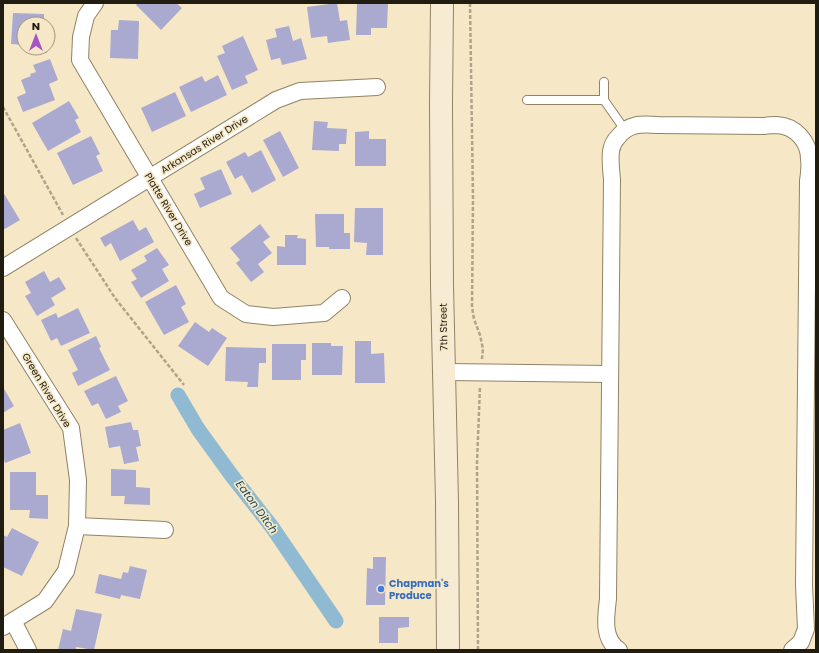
<svg xmlns="http://www.w3.org/2000/svg" width="819" height="653" font-family="Poppins,sans-serif">
<rect width="100%" height="100%" fill="#f6e8c7"/>
<g fill="none" stroke-linecap="round" stroke-linejoin="round">
<!-- canal -->
<path stroke="#90bad1" stroke-width="15" d="M178 395 198 429 232 476 272 527 336 621"/>
</g>
<!-- building -->
<g fill="#aaa9d0">
<path d="M138 3H176L182 8 161 30 136 5Z"/>
<path d="M337 3 340 21 347 20 350 40 328 43 327 36 311 38 307 7Z"/>
<path d="M357 3H388L387 28H371V35H356Z"/>
<path d="M13 13 44 14V24H24V45L11 44Z"/>
<path d="M119 20 139 21 138 59 110 58 111 30H118Z"/>
<path d="M289 26 293 41 301 38 307 59 282 65 280 58 271 60 266 40 277 37 275 29Z"/>
<path d="M243 36 258 70 245 76 248 83 232 90 217 56 225 53 222 46Z"/>
<path d="M29 48H47V53L29 52Z"/>
<path d="M50 59 58 80 49 84 55 100 23 112 17 97 26 93 21 80 31 76 30 74 36 72 33 65Z"/>
<path d="M218 75 227 95 191 112 179 87 202 76 205 82Z"/>
<path d="M175 92 186 116 152 132 141 108Z"/>
<path d="M69 101 79 118 75 120 81 132 48 151 32 123Z"/>
<path d="M314 121 328 122 327 128 347 129 346 144H339V151L312 150Z"/>
<path d="M280 131 299 168 283 177 263 140Z"/>
<path d="M369 131V139H386V166H355V132Z"/>
<path d="M91 136 100 154 96 156 103 171 73 185 57 153Z"/>
<path d="M261 150 276 180 252 193 242 175 235 179 226 162 245 152 248 157Z"/>
<path d="M221 169 232 194 200 208 194 194 205 189 200 178Z"/>
<path d="M3 192 20 220 3 230Z"/>
<path d="M355 208H383V255H366L367 243 354 242Z"/>
<path d="M315 214H344V233H350V249H329V247H316Z"/>
<path d="M133 220 139 231 146 227 154 242 120 261 111 243 105 247 100 238Z"/>
<path d="M260 224 270 237 263 242 272 253 258 264 264 272 251 282 236 263 240 260 230 248Z"/>
<path d="M285 235H298L297 238 306 239V265H277V246L285 247Z"/>
<path d="M157 248 169 265 162 269 169 281 141 298 131 282 137 279 131 270 147 261 144 256Z"/>
<path d="M44 271 50 282 59 277 66 289 51 298 55 305 37 316 25 296 31 293 25 282Z"/>
<path d="M176 285 186 304 181 307 189 322 164 335 145 302Z"/>
<path d="M78 308 90 333 61 346 57 338 51 341 41 320 56 313 58 318Z"/>
<path d="M195 322 209 332 212 328 227 338 208 366 178 346Z"/>
<path d="M96 336 101 347 99 348 110 370 78 386 72 373 78 370 68 350Z"/>
<path d="M355 341H371V354L384 353 385 383H355Z"/>
<path d="M312 343H331V346H343L342 375H312Z"/>
<path d="M272 344H306V360H301V380H272Z"/>
<path d="M226 347 266 348V363H259L258 387H247L248 382 225 381Z"/>
<path d="M116 376 128 401 118 406 121 412 106 419 98 403 92 406 84 391Z"/>
<path d="M3 387 14 406 3 413Z"/>
<path d="M131 422 133 430H138L141 446 136 447 139 461 124 464 120 446 109 448 105 427Z"/>
<path d="M20 423 31 453 5 463 3 457V430Z"/>
<path d="M111 469 136 470V487L150 488V505L124 504 125 496H111Z"/>
<path d="M10 472H36V495H48V519L29 518 30 510H10Z"/>
<path d="M12 528 39 542 22 576 3 567V535L7 537Z"/>
<path d="M373 557H386L385 605H366L367 568 373 569Z"/>
<path d="M130 566 147 570 140 599 121 595 120 599 95 593 99 574 121 579 123 572 128 573Z"/>
<path d="M76 609 102 614 94 650 76 647V650H58L63 629 71 631Z"/>
<path d="M379 617H409V627L398 628V643H379Z"/>
</g>
<g fill="none" stroke-linecap="round" stroke-linejoin="round">
<defs>
<g id="lane">
<path d="M527 100H604L625 130"/>
<path d="M604 100V82"/>
</g>
<g id="street">
<path d="M95 3 86 16 81 37 80 60 221 298 246 314 273 317 324 313 342 298"/>
<path d="M3 268 276 100 300 91 377 87"/>
<path d="M3 320 71 428 78 480 77 526 66 571 45 601 3 627"/>
<path d="M444 372 610 374"/>
<path d="M77 526 165 530"/>
<path d="M13 621 28 650"/>
<path d="M619 650C602 639 606 616 608 599L612 179C611 170 610 160 611 151 612 145 614 141 618 137 629 123 641 124 658 125L764 126C768 125 773 125 777 125 795 126 809 141 809 159 810 166 809 174 808 181L804 585 806 629 801 642 792 650"/>
</g>
<path id="secondary" d="M442 3 441 103 442 285 447 502 448 650"/>
</defs>
<!-- lane casing -->
<use href="#lane" stroke="#908365" stroke-width="10"/>
<!-- street casing -->
<use href="#street" stroke="#908365" stroke-width="18"/>
<!-- secondary casing -->
<use href="#secondary" stroke="#908365" stroke-width="24"/>
<!-- path -->
<g stroke="#afa48a" stroke-width="2.5" stroke-dasharray="4 2" stroke-linecap="butt">
<path d="M470 3 473 198 472 307 474 319 480 335 483 349 482 359"/>
<path d="M3 107 63 215"/>
<path d="M76 238 115 298 184 385"/>
<path d="M478 650 477 463 480 386"/>
</g>
<!-- lane -->
<use href="#lane" stroke="#fff" stroke-width="8"/>
<!-- street -->
<use href="#street" stroke="#fff" stroke-width="16"/>
<!-- secondary -->
<use href="#secondary" stroke="#f7ebd4" stroke-width="22"/>
</g>
<!-- markers -->
<circle fill="#3f7fe0" stroke="#f6e8c7" stroke-width="1.5" cx="381" cy="589" r="4"/>
<g text-anchor="middle" stroke-width="3.5" stroke-linejoin="round" paint-order="stroke">
<!-- street labels -->
<g font-size="10" fill="#211c10" stroke="#f6e8c7">
<text transform="translate(204 144) rotate(-32)" y="4">Arkansas River Drive</text>
<text transform="translate(169 209) rotate(59)" y="4">Platte River Drive</text>
<text transform="translate(443 327) rotate(-91)" y="4">7th Street</text>
<text transform="translate(47 390) rotate(59)" y="4">Green River Drive</text>
</g>
<!-- shop labels -->
<g font-size="10" font-weight="bold" fill="#366cbe" stroke="#f6e8c7" text-anchor="start">
<text x="389" y="587">Chapman's<tspan x="389" dy="12">Produce</tspan></text>
</g>
<!-- water labels -->
<g font-size="11" font-style="italic" fill="#134961" stroke="#f6e8c7">
<text transform="translate(257 507) rotate(54)" y="4">Eaton Ditch</text>
</g>
</g>
<!-- border -->
<rect width="819" height="653" fill="none" stroke="#211c10" stroke-width="8"/>
<!-- north arrow -->
<g transform="translate(36 36)"><circle r="19" fill="#f6e8c7" stroke="#a1967e"/>
<path d="M0-3L7 15L0 10L-7 15Z" fill="#a554c5"/>
<text y="-6" font-size="11" font-weight="bold" text-anchor="middle" fill="#211c10">N</text>
</g>
</svg>
